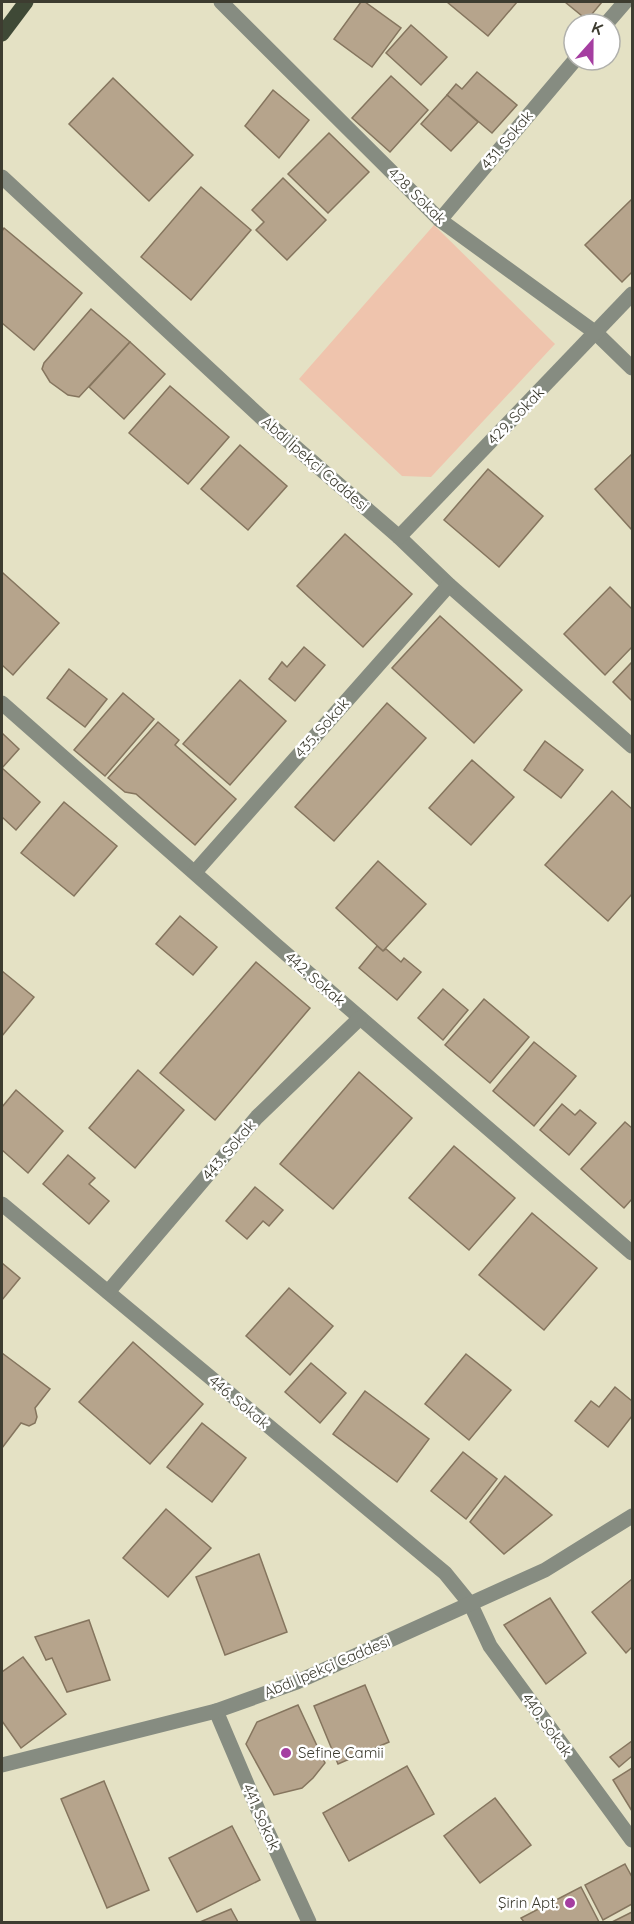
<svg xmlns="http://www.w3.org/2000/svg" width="634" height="1924" font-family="Quicksand,sans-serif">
<rect width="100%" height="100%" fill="#e4e1c4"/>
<!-- green -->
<path fill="#efc4ad" d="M434 225 555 344 431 477 402 476 299 379Z"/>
<!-- building -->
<g fill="#b6a48c" stroke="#85755e" stroke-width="1.5">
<path d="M361 2H365L401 28 372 67 334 39Z"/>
<path d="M447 2H517L488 36Z"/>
<path d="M565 2H602L587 20Z"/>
<path d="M411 25 447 57 421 85 386 53Z"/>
<path d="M477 72 517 105 492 133 447 95 456 84 462 89Z"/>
<path d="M391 76 428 110 390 152 352 118Z"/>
<path d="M113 78 193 155 149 201 69 124Z"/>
<path d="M273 90 309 120 279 158 245 126Z"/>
<path d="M447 95 478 122 451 151 421 124Z"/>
<path d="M329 133 369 172 328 213 288 174Z"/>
<path d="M283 178 326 220 287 260 256 230 264 222 252 210Z"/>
<path d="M201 187 251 230 191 300 141 257Z"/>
<path d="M632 199V272L622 282 585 245Z"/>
<path d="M4 228 82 293 34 350 2 323V231Z"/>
<path d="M91 309 130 342 79 397 68 395 50 382 42 369 44 363Z"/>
<path d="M130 342 165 374 124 419 89 387Z"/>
<path d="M170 386 229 437 188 484 129 433Z"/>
<path d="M240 445 287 486 248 530 201 489Z"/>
<path d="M632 454V530L595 489Z"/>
<path d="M488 469 543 516 499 567 444 520Z"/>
<path d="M345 534 412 594 363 647 297 586Z"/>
<path d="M3 573 59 623 13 675 2 665V575Z"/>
<path d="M610 587 632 609V647L605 675 564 634Z"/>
<path d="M440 616 522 690 474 743 392 668Z"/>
<path d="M304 647 325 665 295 701 269 679 282 662 287 667Z"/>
<path d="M632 662V701L613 682Z"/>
<path d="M69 669 107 699 85 727 47 698Z"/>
<path d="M240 680 286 721 230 785 183 744Z"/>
<path d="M123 693 154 719 105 776 74 750Z"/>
<path d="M387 703 426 738 334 841 295 807Z"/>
<path d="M158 722 179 740 175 745 236 799 195 845 136 794 125 792 108 778Z"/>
<path d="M2 733 19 749 2 768 40 802 16 830 2 817Z"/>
<path d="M545 741 583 770 561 798 524 770Z"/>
<path d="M472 760 514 797 471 845 429 808Z"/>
<path d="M612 791 632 809V894L608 921 545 865Z"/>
<path d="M64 802 117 846 74 896 21 853Z"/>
<path d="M378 861 426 904 383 951 336 908Z"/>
<path d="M180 916 217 947 193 975 156 944Z"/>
<path d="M377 946 383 951 386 949 401 962 404 958 421 972 397 1000 359 968Z"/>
<path d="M256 962 310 1008 215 1120 160 1073Z"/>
<path d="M2 971 34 997 2 1036Z"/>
<path d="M443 989 468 1010 443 1040 418 1018Z"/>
<path d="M484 999 529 1037 490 1083 445 1045Z"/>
<path d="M534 1042 576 1076 534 1126 493 1091Z"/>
<path d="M138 1070 184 1110 135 1168 89 1128Z"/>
<path d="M359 1072 412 1118 333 1209 280 1164Z"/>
<path d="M16 1090 63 1131 28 1173 2 1150V1107Z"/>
<path d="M562 1104 575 1115 580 1110 596 1123 569 1155 540 1130Z"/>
<path d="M625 1122 632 1128V1199L624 1208 581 1169Z"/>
<path d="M454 1146 515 1198 469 1250 409 1198Z"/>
<path d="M68 1155 95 1178 89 1184 109 1201 89 1224 43 1184Z"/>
<path d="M255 1187 283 1210 269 1226 263 1221 247 1239 226 1221Z"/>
<path d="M532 1213 597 1268 544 1330 479 1275Z"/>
<path d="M2 1263 20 1278 2 1300Z"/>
<path d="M289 1288 333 1326 290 1375 246 1336Z"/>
<path d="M133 1342 203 1404 150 1464 79 1402Z"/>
<path d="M2 1353 50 1389 35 1408 37 1417 35 1423 29 1426 21 1423 2 1448Z"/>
<path d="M466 1354 511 1390 469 1440 425 1404Z"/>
<path d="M311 1363 346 1393 320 1423 285 1392Z"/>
<path d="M615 1387 632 1401V1416L608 1447 575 1421 591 1401 599 1407Z"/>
<path d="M365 1391 429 1439 397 1482 333 1434Z"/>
<path d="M202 1423 246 1458 212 1502 167 1467Z"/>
<path d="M463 1452 497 1479 466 1519 431 1491Z"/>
<path d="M505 1476 552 1515 504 1554 470 1522Z"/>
<path d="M166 1509 211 1548 168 1597 123 1558Z"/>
<path d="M259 1554 287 1632 225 1655 196 1577Z"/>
<path d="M632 1579V1647L626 1653 592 1612Z"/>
<path d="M550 1598 586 1653 546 1684 504 1625Z"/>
<path d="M89 1620 110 1680 67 1692 52 1658 46 1660 35 1637Z"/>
<path d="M23 1657 66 1714 21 1748 2 1721V1672Z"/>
<path d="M365 1685 389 1742 338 1764 314 1706Z"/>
<path d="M298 1705 325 1763 313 1778 302 1788 274 1795 246 1744 257 1722Z"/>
<path d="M632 1741V1756L619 1767 610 1757Z"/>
<path d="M407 1766 434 1814 349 1861 323 1813Z"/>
<path d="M632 1768V1811L613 1780Z"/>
<path d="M104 1781 149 1890 107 1908 61 1799Z"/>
<path d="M495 1798 531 1845 480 1883 444 1836Z"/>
<path d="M232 1826 260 1880 197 1912 169 1858Z"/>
<path d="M625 1864 632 1877V1904L603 1920 585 1885Z"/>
<path d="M581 1887 599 1922H524L521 1918Z"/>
<path d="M231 1909 238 1922H200Z"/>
<path d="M632 1912V1922H612Z"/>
</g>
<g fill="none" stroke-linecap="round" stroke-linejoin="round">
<!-- minor -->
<g stroke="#868c81" stroke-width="15">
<path d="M221 2 440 220 596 333 632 368"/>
<path d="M606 24 625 2"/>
<path d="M2 177 263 419 399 537 449 585 632 746"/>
<path d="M440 220 575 60"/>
<path d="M399 537 632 294"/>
<path d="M2 703 276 945 632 1253"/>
<path d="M195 872 449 585"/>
<path d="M2 1204 445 1573 471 1605 490 1646 632 1840"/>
<path d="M108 1292 257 1117 360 1018"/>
<path d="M216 1711 264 1824 309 1922"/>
<path d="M2 1765 216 1711 297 1682 545 1570 632 1516"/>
</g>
<!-- major -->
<path stroke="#3f4936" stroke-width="15" d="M2 34 26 2"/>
</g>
<!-- markers -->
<g fill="#a53ea1" stroke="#fff" stroke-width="2">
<circle cx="286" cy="1753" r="6"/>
<circle cx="570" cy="1903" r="6"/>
</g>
<g text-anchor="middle" stroke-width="5" stroke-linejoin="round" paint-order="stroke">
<!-- street labels -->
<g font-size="15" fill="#3d3c30" stroke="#fff">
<text transform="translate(507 140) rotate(-50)" y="5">431. Sokak</text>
<text transform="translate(417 196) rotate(44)" y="5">428. Sokak</text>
<text transform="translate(516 416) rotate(-46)" y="5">429. Sokak</text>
<text transform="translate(315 464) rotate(41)" y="5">Abdi İpekçi Caddesi</text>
<text transform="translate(322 728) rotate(-49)" y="5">435. Sokak</text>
<text transform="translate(315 979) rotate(41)" y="5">442. Sokak</text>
<text transform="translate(229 1150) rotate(-50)" y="5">443. Sokak</text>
<text transform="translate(239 1402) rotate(40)" y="5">446. Sokak</text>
<text transform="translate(327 1667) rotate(-23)" y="5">Abdi İpekçi Caddesi</text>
<text transform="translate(547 1725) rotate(54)" y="5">440. Sokak</text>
<text transform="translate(261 1817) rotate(66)" y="5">441. Sokak</text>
</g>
<!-- poi labels -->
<g font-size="15" fill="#3d3c30" stroke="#fff" text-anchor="start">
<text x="298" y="1758">Sefine Camii</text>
<text x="558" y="1908" text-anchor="end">Şirin Apt.</text>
</g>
</g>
<!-- border -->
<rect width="634" height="1924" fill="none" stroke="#3d3c30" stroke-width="6"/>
<!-- north arrow -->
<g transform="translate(592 42) rotate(21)"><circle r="28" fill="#ffffff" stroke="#b1b1ac" stroke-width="1.5"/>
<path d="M0-4.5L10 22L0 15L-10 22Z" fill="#a53ea1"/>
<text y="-9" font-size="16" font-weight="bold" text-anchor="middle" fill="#3d3c30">K</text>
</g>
</svg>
